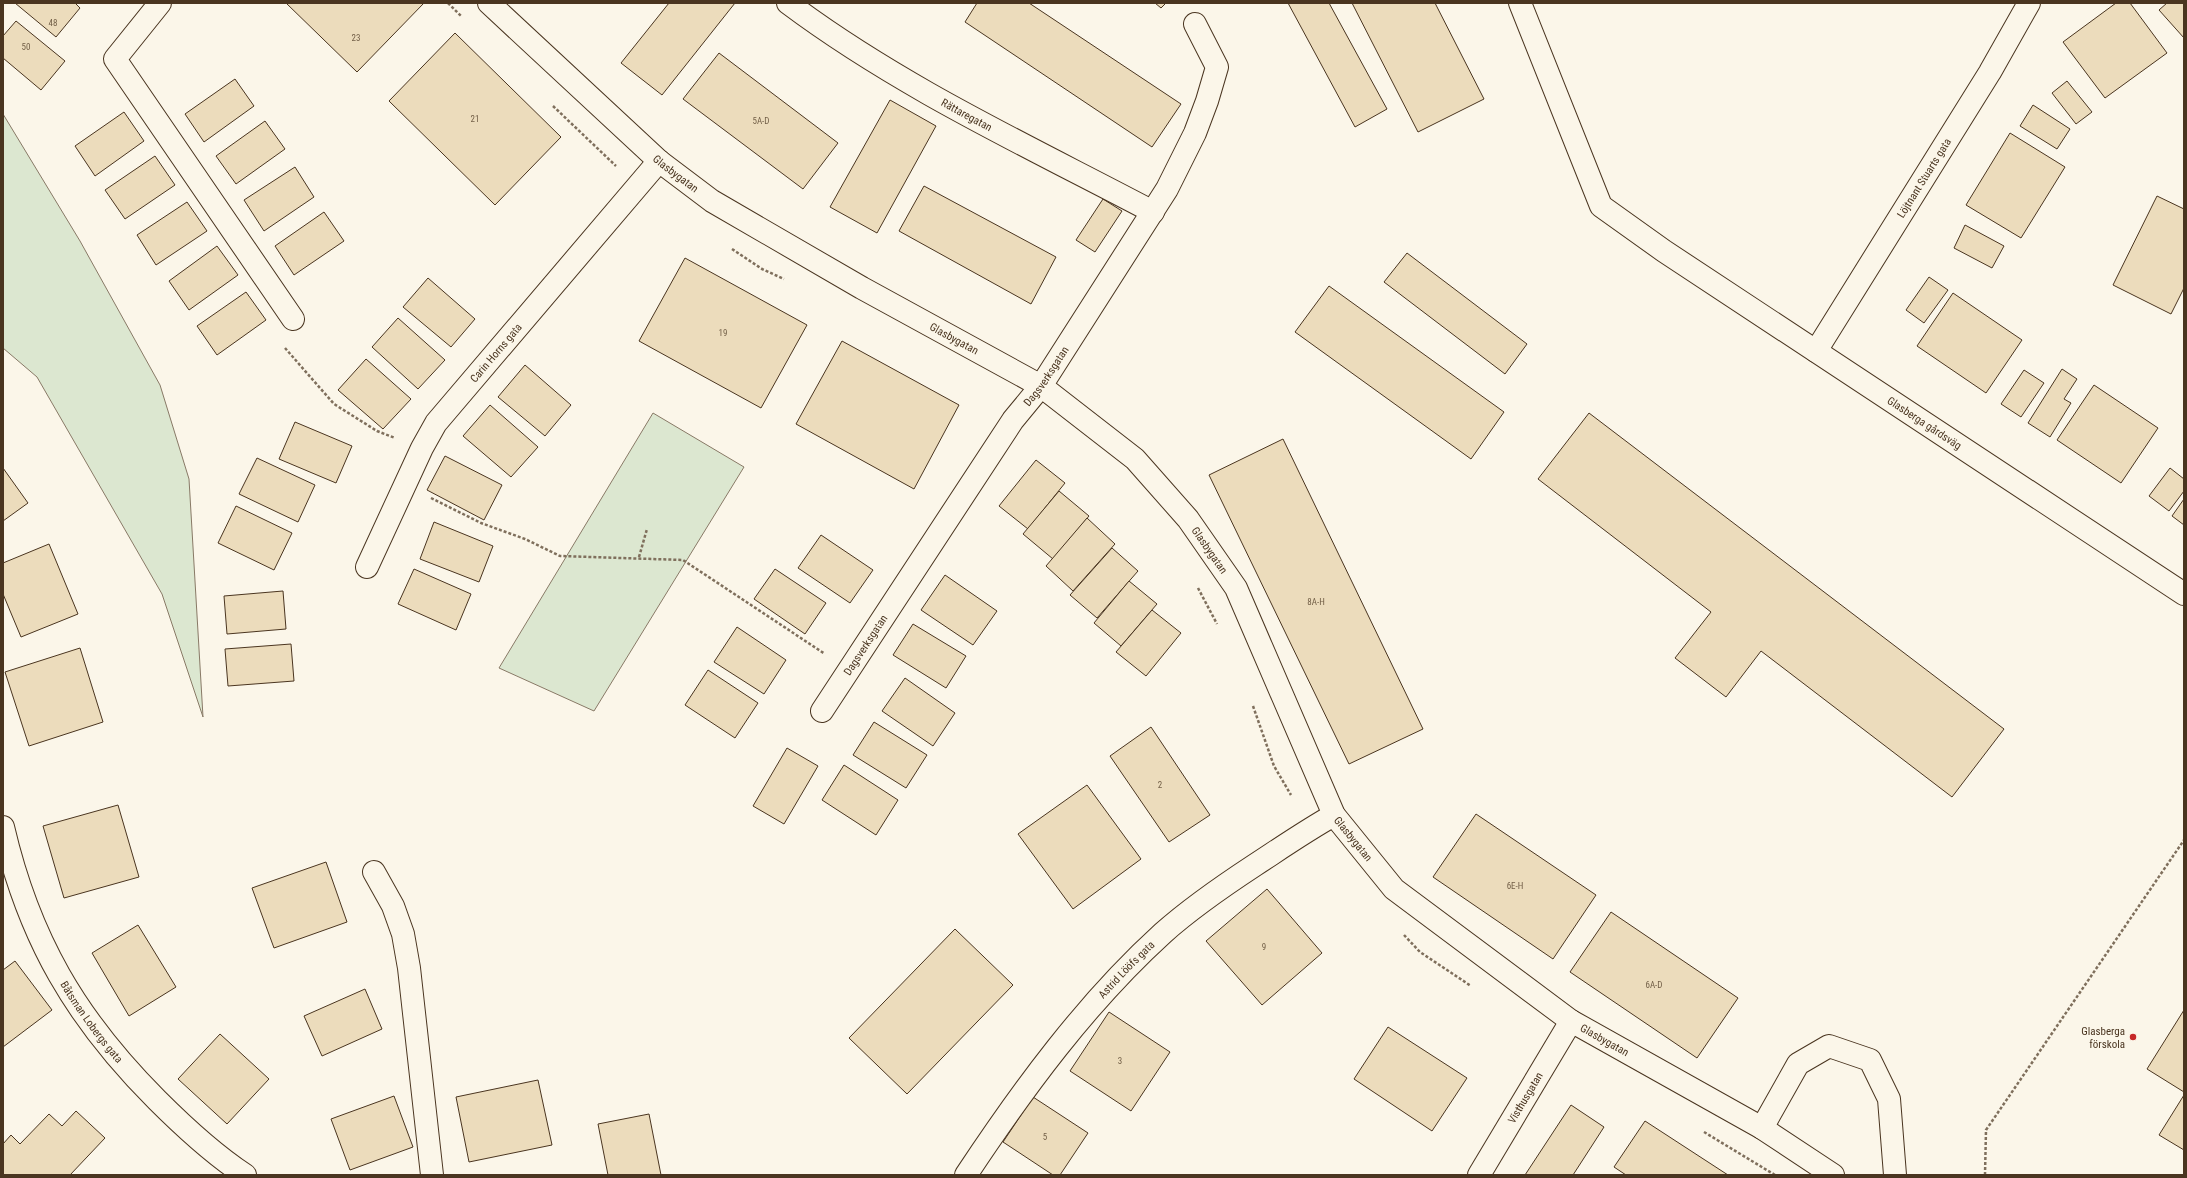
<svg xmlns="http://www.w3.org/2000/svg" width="2187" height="1178" font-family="'Roboto Condensed',sans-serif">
<rect width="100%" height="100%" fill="#fbf6e9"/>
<!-- green -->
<g fill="#dce7d0" stroke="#887966">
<path d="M3 114 80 241 160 385 189 479 203 717 162 594 37 377 3 348Z"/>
<path d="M653 413 744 467 594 711 499 668Z"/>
</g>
<!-- building -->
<g fill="#ecdcbc" stroke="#4a3520">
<path d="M15 3H75L80 8 56 37Z"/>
<path d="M286 3H424L357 72Z"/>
<path d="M669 3H735L662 95 621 63Z"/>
<path d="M977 3H1029L1181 104 1152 147 965 22Z"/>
<path d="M1155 3H1166L1161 8Z"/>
<path d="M1288 3H1329L1387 109 1355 127Z"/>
<path d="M1352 3H1435L1484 99 1418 132Z"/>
<path d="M2116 3H2130L2167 53 2105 98 2063 42Z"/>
<path d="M2167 3H2184V38L2159 10Z"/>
<path d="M16 21 65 61 41 90 3 58V36Z"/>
<path d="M455 33 561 137 495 205 389 101Z"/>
<path d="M719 53 838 143 803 189 683 99Z"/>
<path d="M235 79 254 106 204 142 185 114Z"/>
<path d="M2067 81 2092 112 2076 124 2052 93Z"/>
<path d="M890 100 936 126 877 233 830 207Z"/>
<path d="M2033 105 2070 129 2057 149 2020 126Z"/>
<path d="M124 112 144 141 95 176 75 146Z"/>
<path d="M265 121 285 149 236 184 216 156Z"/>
<path d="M2010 133 2065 167 2021 238 1966 205Z"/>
<path d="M155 156 175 185 125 219 105 190Z"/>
<path d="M295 167 314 197 264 231 244 200Z"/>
<path d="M924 186 1056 257 1031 304 899 231Z"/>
<path d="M2157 196 2184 209V288L2171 314 2113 285Z"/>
<path d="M1103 199 1122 211 1095 252 1076 240Z"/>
<path d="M187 202 207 231 156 265 137 235Z"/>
<path d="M324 212 344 241 294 275 275 246Z"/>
<path d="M1965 225 2004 246 1992 268 1954 248Z"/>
<path d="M217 246 238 275 189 310 169 281Z"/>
<path d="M1407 253 1527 344 1505 374 1384 282Z"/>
<path d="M685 258 807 325 761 408 639 341Z"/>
<path d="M1929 277 1948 290 1924 323 1906 310Z"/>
<path d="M428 278 475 319 451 347 403 307Z"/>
<path d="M1329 286 1504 412 1471 459 1295 332Z"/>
<path d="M246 292 266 320 217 355 197 326Z"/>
<path d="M1953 293 2022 340 1986 393 1917 346Z"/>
<path d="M398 318 445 360 418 389 372 347Z"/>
<path d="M842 341 959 405 914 489 796 424Z"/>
<path d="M366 359 411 399 383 429 338 390Z"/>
<path d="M525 365 571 405 545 436 498 397Z"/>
<path d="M2062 369 2077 379 2064 399 2071 403 2050 437 2028 423Z"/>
<path d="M2024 370 2044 383 2021 417 2001 404Z"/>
<path d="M2094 385 2158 428 2121 483 2057 440Z"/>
<path d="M490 405 538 447 511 477 463 436Z"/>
<path d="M1589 413 2004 729 1952 797 1761 651 1726 697 1675 658 1711 612 1538 479Z"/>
<path d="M295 422 352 446 336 483 279 459Z"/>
<path d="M1283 439 1423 729 1349 764 1209 475Z"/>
<path d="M445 456 502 485 484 520 427 490Z"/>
<path d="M257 458 315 485 298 522 239 494Z"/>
<path d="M1036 460 1065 483 1028 529 999 506Z"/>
<path d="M3 468 28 503 3 521Z"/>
<path d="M2170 468 2184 479V491L2169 511 2149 496Z"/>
<path d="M1059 491 1089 516 1053 559 1023 534Z"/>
<path d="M2184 499V525L2172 516Z"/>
<path d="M236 506 292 533 274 570 218 543Z"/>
<path d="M1087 518 1115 544 1073 591 1046 566Z"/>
<path d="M434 522 493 546 479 582 420 559Z"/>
<path d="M821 535 873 570 850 603 798 568Z"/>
<path d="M49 544 78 614 21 637 3 594V563Z"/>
<path d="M1112 548 1138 571 1097 618 1070 595Z"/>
<path d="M414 569 471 594 456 630 398 604Z"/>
<path d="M775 569 826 603 805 634 754 599Z"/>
<path d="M945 575 997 611 973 645 921 610Z"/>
<path d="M1129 581 1157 604 1121 646 1094 623Z"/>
<path d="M283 591 286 629 227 634 224 596Z"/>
<path d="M1152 610 1181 633 1146 676 1116 652Z"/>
<path d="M913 624 966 656 946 688 893 655Z"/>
<path d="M737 627 786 660 764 694 714 662Z"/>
<path d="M291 644 294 681 228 686 225 649Z"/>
<path d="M80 648 103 722 29 746 5 672Z"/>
<path d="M708 670 758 703 735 738 685 705Z"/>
<path d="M905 678 955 713 933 746 882 711Z"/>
<path d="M874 722 927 755 906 788 853 755Z"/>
<path d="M1151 727 1210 815 1169 842 1110 756Z"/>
<path d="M787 748 818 766 784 824 753 806Z"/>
<path d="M844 765 898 800 876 835 822 800Z"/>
<path d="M1087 785 1141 859 1073 909 1018 834Z"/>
<path d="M118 805 139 877 64 898 43 826Z"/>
<path d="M1476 814 1596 895 1553 959 1433 877Z"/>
<path d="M326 862 347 922 274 948 252 888Z"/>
<path d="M1267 889 1322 953 1262 1005 1206 941Z"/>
<path d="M1611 912 1738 998 1697 1058 1570 972Z"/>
<path d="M138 925 176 987 129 1016 92 953Z"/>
<path d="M955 929 1013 985 907 1094 849 1038Z"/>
<path d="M15 961 52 1010 3 1047V970Z"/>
<path d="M365 989 382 1029 322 1056 304 1016Z"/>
<path d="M2184 1010V1092L2147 1069Z"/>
<path d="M1109 1012 1170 1052 1131 1111 1070 1071Z"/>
<path d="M1388 1027 1467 1078 1432 1131 1354 1079Z"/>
<path d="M220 1034 269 1079 227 1124 178 1079Z"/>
<path d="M538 1080 552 1145 469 1162 456 1097Z"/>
<path d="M2184 1095V1150L2159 1135Z"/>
<path d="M394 1096 413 1147 350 1170 331 1119Z"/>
<path d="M1033 1097 1088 1133 1060 1175H1053L1003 1142Z"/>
<path d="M1571 1105 1604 1127 1573 1175H1525Z"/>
<path d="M76 1111 105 1138 70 1175H3V1144L11 1135 20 1144 49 1114 62 1126Z"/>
<path d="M649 1114 661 1175H608L598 1124Z"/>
<path d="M1645 1121 1728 1175H1626L1614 1167Z"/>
</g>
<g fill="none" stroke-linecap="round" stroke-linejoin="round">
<defs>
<g id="minor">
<path d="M160 3 115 59 293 319"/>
<path id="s1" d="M489 3 659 161 712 201 862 288 1041 386 1135 459 1188 519 1236 588 1334 815 1394 889 1571 1021 1762 1128 1833 1175"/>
<path id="s2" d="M788 3C900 87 1030 147 1153 212"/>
<path id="s3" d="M1520 3 1601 206 1664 251 2184 594"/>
<path id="s4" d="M1816 351 1990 72 2029 3"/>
<path id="s5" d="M367 567 422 448 436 423 659 161"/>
<path id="s6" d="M822 711 1013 420 1041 386 1167 189 1195 133 1207 101 1217 67 1195 24"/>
<path id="s7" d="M3 827C29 939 76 1019 157 1100 184 1127 213 1154 245 1175"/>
<path d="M374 872 393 906 403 934 409 968 432 1175"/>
<path d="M1762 1128 1798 1064 1829 1046 1870 1060 1889 1099 1895 1175"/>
<path id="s8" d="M966 1175C1023 1089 1086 1003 1163 933 1191 908 1223 886 1255 865 1281 848 1307 830 1334 815"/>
<path id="s9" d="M1479 1175 1571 1021"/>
</g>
</defs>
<!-- minor casing -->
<use href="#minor" stroke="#4a3520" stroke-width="24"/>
<!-- path -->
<g stroke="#7f6f5c" stroke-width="2.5" stroke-dasharray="3 2" stroke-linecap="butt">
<path d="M448 3 462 17"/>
<path d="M553 106 616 166"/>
<path d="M732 249 762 269 784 279"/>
<path d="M285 348 334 404 377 431 395 438"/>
<path d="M431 498 481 523 525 539 560 556 683 560 825 654"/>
<path d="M639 557 647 529"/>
<path d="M1198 588 1217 624"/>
<path d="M1253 706 1274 766 1291 795"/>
<path d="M1404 935 1420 952 1471 986"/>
<path d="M1704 1132 1775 1175"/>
<path d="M1985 1175 1986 1130 2184 840"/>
</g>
<!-- minor -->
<use href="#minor" stroke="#fbf6e9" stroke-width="22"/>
</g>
<!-- markers -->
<circle fill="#c62828" stroke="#fbf6e9" stroke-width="1.5" cx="2133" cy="1037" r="4"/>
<g text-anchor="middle" stroke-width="3" stroke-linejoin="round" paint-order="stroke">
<!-- number labels -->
<g font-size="9" fill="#725f47">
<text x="53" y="26">48</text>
<text x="356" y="41">23</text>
<text x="26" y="50">50</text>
<text x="475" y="122">21</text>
<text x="761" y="124">5A-D</text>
<text x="723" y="336">19</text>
<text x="1316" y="605">8A-H</text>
<text x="1160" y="788">2</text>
<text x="1515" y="889">6E-H</text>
<text x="1264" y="950">9</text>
<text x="1654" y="988">6A-D</text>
<text x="1120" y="1064">3</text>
<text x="1045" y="1140">5</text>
</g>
<!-- street labels -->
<g font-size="11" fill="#4a3520" stroke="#fbf6e9">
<text dy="4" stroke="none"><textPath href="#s2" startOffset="211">Rättaregatan</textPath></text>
<text dy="4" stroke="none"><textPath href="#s1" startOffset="253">Glasbygatan</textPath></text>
<text dy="4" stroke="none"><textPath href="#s4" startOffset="204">Löjtnant Stuarts gata</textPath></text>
<text dy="4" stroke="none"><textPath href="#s1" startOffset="577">Glasbygatan</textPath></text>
<text dy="4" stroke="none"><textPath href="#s5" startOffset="252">Carin Horns gata</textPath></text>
<text dy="4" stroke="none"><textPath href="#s6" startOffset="403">Dagsverksgatan</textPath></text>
<text dy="4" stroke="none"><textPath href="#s3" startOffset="608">Glasberga gårdsväg</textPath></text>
<text dy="4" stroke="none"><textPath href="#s1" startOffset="913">Glasbygatan</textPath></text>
<text dy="4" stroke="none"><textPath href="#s6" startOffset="79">Dagsverksgatan</textPath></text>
<text dy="4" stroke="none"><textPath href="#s1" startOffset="1237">Glasbygatan</textPath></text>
<text dy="4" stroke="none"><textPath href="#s8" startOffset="261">Astrid Lööfs gata</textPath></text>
<text dy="4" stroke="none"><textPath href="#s7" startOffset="216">Båtsman Lobergs gata</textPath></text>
<text dy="4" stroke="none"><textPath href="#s1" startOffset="1561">Glasbygatan</textPath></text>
<text dy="4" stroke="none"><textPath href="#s9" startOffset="90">Visthusgatan</textPath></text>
</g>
<!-- poi labels -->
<g font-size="11" fill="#4a3520" stroke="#fbf6e9" text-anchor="end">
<text x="2125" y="1035">Glasberga<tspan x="2125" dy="13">förskola</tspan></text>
</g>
</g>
<!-- border -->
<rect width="2187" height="1178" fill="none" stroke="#4a3520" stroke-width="8"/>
</svg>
